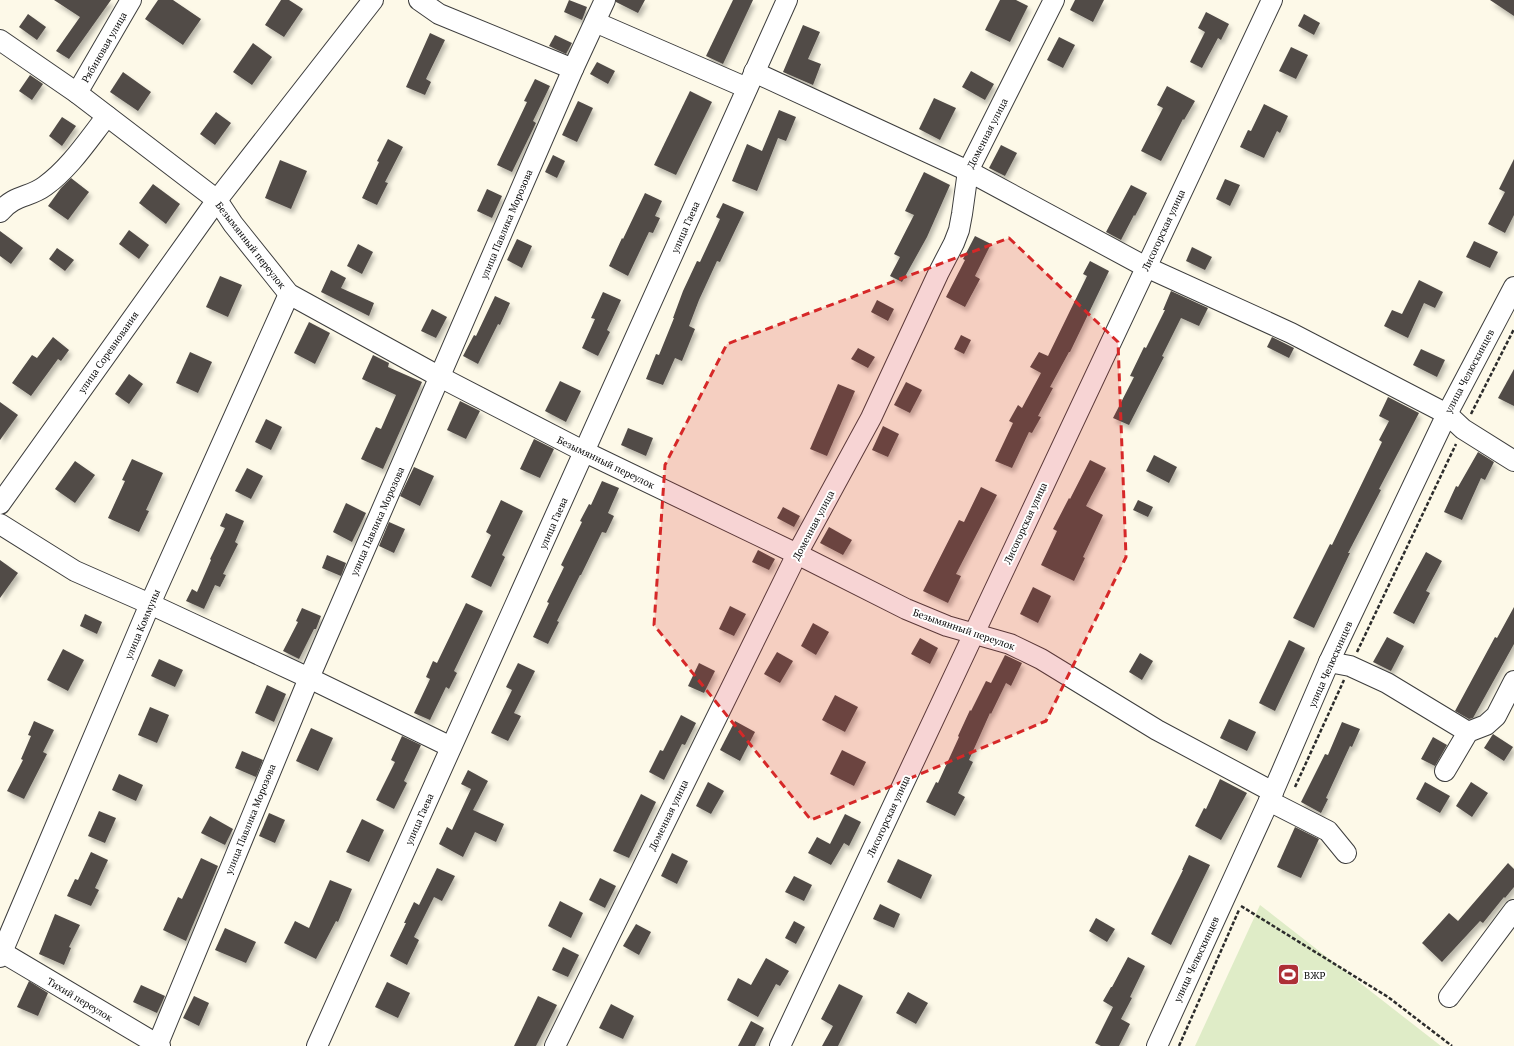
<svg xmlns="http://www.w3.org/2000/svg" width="1514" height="1046" font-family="'PT Serif',serif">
<defs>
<filter id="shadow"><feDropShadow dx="2.5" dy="4.5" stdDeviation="2" flood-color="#0004"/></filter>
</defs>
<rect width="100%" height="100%" fill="#fdf9e8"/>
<!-- pitch -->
<path fill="#dfecc7" d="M1260 905 1441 1046H1195Z"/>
<!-- building -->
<g fill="#514b47" filter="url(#shadow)">
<path d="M54 0H111L69 59 56 51 80 17Z"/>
<path d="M158 0H173L201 19 183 45 145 19Z"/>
<path d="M281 0H289L303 9 284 37 265 25Z"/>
<path d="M569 0 587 7 582 20 564 12Z"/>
<path d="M616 0H645L638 13 616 2Z"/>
<path d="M733 0H753L723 64 706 56Z"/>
<path d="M1000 0H1016L1028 6 1010 42 985 30Z"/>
<path d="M1075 0H1104L1093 22 1070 10Z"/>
<path d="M1490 0H1514V16Z"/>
<path d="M1206 12 1229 24 1221 40 1218 38 1202 68 1190 62 1205 32 1198 28Z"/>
<path d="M28 14 46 27 37 40 19 27Z"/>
<path d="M1304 14 1320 23 1314 35 1298 26Z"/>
<path d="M803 25 820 32 808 59 821 64 813 85 783 72Z"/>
<path d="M430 33 445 40 426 79 431 82 425 95 406 87Z"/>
<path d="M555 35 572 43 566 54 549 46Z"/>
<path d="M1059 37 1075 45 1063 68 1047 60Z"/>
<path d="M253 43 272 57 252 85 233 72Z"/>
<path d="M1291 47 1308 55 1296 79 1279 71Z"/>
<path d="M597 62 615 71 608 84 590 74Z"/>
<path d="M971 71 994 84 985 100 962 87Z"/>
<path d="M123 72 151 92 138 111 110 92Z"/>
<path d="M30 75 43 84 32 100 19 91Z"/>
<path d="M535 79 550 86 533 121 536 123 512 172 497 165 527 102 524 101Z"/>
<path d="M1167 86 1195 101 1184 120 1183 119 1161 161 1141 151 1163 108 1157 105Z"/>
<path d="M690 91 712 102 676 175 654 165Z"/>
<path d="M934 98 956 108 940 140 919 129Z"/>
<path d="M578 101 593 108 577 142 562 135Z"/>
<path d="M1264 104 1288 116 1280 133 1277 131 1264 158 1240 147 1248 130 1251 131Z"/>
<path d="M779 110 796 117 786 141 778 138 757 191 732 181 747 144 762 151Z"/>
<path d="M216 112 231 123 215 145 200 134Z"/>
<path d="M62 117 76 126 62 146 49 136Z"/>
<path d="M388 139 403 147 385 182 388 183 377 205 362 198 379 162 377 161Z"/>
<path d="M1001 145 1017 153 1005 176 989 168Z"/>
<path d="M553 155 565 161 557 178 545 172Z"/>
<path d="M1514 159V215L1505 233 1488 224 1505 192 1499 189Z"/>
<path d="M280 160 307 171 291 209 265 198Z"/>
<path d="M924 172 950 185 927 237 902 282 890 276 900 257 894 254 914 215 905 211Z"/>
<path d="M71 178 89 192 68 220 48 206 61 188Z"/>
<path d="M1225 179 1240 185 1230 206 1216 199Z"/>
<path d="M153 184 180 204 166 224 139 203Z"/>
<path d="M1131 185 1147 193 1135 216 1134 215 1121 240 1106 232Z"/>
<path d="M487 189 502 196 492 218 477 211Z"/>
<path d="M645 193 662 201 655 216 660 218 653 233 649 232 628 276 609 266 622 238 623 239Z"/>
<path d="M723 203 744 212 720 262 717 261 699 300 689 326 695 329 682 361 675 358 663 385 646 379 656 354 659 355 674 318H673L683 291 697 261 700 262 720 219 716 217Z"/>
<path d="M129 230 149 245 139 259 119 244Z"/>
<path d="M0 231 23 248 11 264 0 256Z"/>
<path d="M975 236 991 244 975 276 980 279 965 307 946 297 965 260 963 259Z"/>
<path d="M517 239 532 246 522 268 507 260Z"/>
<path d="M1474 241 1498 252 1490 268 1466 257Z"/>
<path d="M358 244 373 252 362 274 347 266Z"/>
<path d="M1192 247 1212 257 1205 270 1186 261Z"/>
<path d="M57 248 74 260 65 271 49 259Z"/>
<path d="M1090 261 1109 271 1070 352H1069L1050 387 1053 388 1038 416 1041 417 1032 433 1029 432 1012 468 995 461 1013 423 1009 421 1018 405 1022 408 1041 373 1030 367 1039 352 1048 356 1087 276 1083 274Z"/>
<path d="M331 270 346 278 341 288 374 303 369 316 321 292Z"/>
<path d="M220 276 242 285 228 317 206 307Z"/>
<path d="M1419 280 1443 292 1435 308 1424 303 1408 338 1384 326 1392 310 1402 314Z"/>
<path d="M1171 291 1208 308 1199 326 1181 318 1162 356 1164 357 1129 425 1113 418 1134 377 1130 376 1144 347 1146 348 1165 310H1163Z"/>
<path d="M603 292 621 300 607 330 610 332 598 356 582 348 595 319 591 318Z"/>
<path d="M495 296 510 303 500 325 498 324 478 364 463 356 474 335 476 336Z"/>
<path d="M877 300 894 309 888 321 871 312Z"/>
<path d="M432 309 447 317 436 338 421 331Z"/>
<path d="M309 322 330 333 315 364 294 353Z"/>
<path d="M961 335 971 340 964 354 954 349Z"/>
<path d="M53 337 69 350 61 361 58 359 31 396 12 383 32 355 37 358Z"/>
<path d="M1272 337 1294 348 1289 358 1267 347Z"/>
<path d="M858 348 875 357 868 368 851 359Z"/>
<path d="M1421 349 1445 360 1437 377 1413 365Z"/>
<path d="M190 352 212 362 198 393 176 383Z"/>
<path d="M373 355 389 363 388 367 422 382 383 469 361 459 376 427 381 429 396 395 362 379Z"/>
<path d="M1514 369V406L1498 398Z"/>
<path d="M129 374 143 384 129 404 115 394Z"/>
<path d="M560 381 581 391 566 422 545 411Z"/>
<path d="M906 382 922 390 910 413 894 405Z"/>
<path d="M838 384 855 391 827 456 810 449Z"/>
<path d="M1388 397 1419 413 1379 489 1381 490 1348 553H1350L1314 628 1293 618 1330 544 1332 545 1382 442 1379 440 1389 421 1379 416Z"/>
<path d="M460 401 480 411 466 439 447 430Z"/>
<path d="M0 402 18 415 0 440Z"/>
<path d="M266 419 282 427 271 450 255 442Z"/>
<path d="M883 426 899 434 888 457 872 450Z"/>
<path d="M628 428 653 438 646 456 621 445Z"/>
<path d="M534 439 554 449 540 478 520 469Z"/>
<path d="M1478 452 1494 462 1485 480 1481 478 1462 520 1444 512 1456 486 1458 487Z"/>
<path d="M1154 455 1177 467 1169 483 1146 471Z"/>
<path d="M132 459 163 473 146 510 149 511 139 532 108 518 125 481 122 480Z"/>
<path d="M1090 460 1106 468 1086 506 1103 515 1083 557 1085 558 1074 581 1041 565 1057 531 1053 529 1069 498 1070 499Z"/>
<path d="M75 461 95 475 75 503 55 489Z"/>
<path d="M414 467 434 476 420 506 400 496Z"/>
<path d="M247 468 263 476 251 499 235 491Z"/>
<path d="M602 481 619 488 608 513 614 516 606 533 602 532 581 575H580L557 621 559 622 548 644 533 637 549 603 547 602 564 567 561 565 582 522 580 521 589 504 591 505Z"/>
<path d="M981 487 997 495 956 574 961 576 948 603 923 591 959 520 964 522Z"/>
<path d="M501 500 523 511 502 555 505 557 491 587 471 577 491 535 486 532Z"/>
<path d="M1138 500 1153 507 1148 517 1133 510Z"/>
<path d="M346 503 366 513 352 542 333 532Z"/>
<path d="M783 507 800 516 794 527 777 518Z"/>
<path d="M226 513 244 521 235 542 238 544 223 574 226 575 220 587 215 585 204 609 186 601 192 589 197 592 211 560 210 559 225 528 220 526Z"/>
<path d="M389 522 405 529 394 553 379 546Z"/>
<path d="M829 527 852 540 843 555 820 543Z"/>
<path d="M758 550 775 559 769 570 752 562Z"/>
<path d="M1426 552 1442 561 1426 591 1430 593 1414 624 1393 613Z"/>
<path d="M327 555 346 563 341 576 322 568Z"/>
<path d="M0 560 18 573 0 598Z"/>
<path d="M1033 587 1051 596 1038 623 1020 614Z"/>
<path d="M466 603 483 611 454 671 457 673 449 689 446 687 430 720 414 713 430 679 426 677 433 661 437 663Z"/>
<path d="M730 606 746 614 734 636 719 629Z"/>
<path d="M1514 607V644L1473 718 1469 719 1455 711 1495 637 1497 638Z"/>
<path d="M302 608 321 616 316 629H314L299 659 283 651 298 622 296 621Z"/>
<path d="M85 614 102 622 97 634 80 626Z"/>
<path d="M813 623 829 632 816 655 801 646Z"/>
<path d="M1387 637 1404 646 1391 671 1373 662Z"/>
<path d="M920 638 938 648 930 664 911 654Z"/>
<path d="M1289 640 1305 648 1275 711 1259 703Z"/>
<path d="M63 649 84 660 68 691 47 680Z"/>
<path d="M777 652 793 661 780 683 764 674Z"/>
<path d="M1140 653 1153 661 1142 680 1129 672Z"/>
<path d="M1005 655 1022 663 1011 686 1006 683 991 714 990 713 969 760 973 762 958 793 965 797 955 816 926 802 936 782 938 783 959 737 958 736 970 710 971 711 986 681 991 683Z"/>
<path d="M159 659 183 670 175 687 151 676Z"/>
<path d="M518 663 535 671 514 713 521 716 508 741 491 733 512 690 506 687Z"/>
<path d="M699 663 715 671 704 693 688 686Z"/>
<path d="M267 685 286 694 274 722 255 713Z"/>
<path d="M835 695 858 707 845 732 822 720Z"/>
<path d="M150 707 169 715 157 743 138 735Z"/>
<path d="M681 715 696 723 685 745 682 744 664 780 649 772 660 750 663 751Z"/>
<path d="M1229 719 1256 732 1247 751 1220 738Z"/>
<path d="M34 721 54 730 43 752 47 754 24 799 7 791 23 760 21 759 31 736 28 735Z"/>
<path d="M735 721 755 732 740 761 720 750Z"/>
<path d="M1342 722 1360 729 1352 747 1350 746 1326 798 1328 799 1321 813 1301 802 1325 754 1328 755Z"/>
<path d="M311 728 333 738 318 771 296 761Z"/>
<path d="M1493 734 1513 747 1504 761 1484 748Z"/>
<path d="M402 736 421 745 404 781 407 783 394 809 376 800 395 762 391 760Z"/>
<path d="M1433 737 1447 745 1435 766 1421 759Z"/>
<path d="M842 750 866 762 854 786 830 774Z"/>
<path d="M242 751 263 760 256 777 235 768Z"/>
<path d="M468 770 488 781 473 810 504 824 496 842 475 832 463 857 439 844 447 827 452 830 471 789 461 784Z"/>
<path d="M119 774 143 785 136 801 112 790Z"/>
<path d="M1220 779 1247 793 1221 840 1195 826 1204 808 1206 809Z"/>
<path d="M708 782 724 791 711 814 696 806Z"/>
<path d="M1425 782 1450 796 1440 813 1416 799Z"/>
<path d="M1471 782 1488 793 1472 817 1456 806Z"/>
<path d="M641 794 656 802 629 858 613 851Z"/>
<path d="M99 811 116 818 105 843 88 836Z"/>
<path d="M269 813 285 820 275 843 259 836Z"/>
<path d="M845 814 861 822 849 846 844 843 831 865 808 853 817 837 830 844Z"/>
<path d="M210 816 233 829 225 845 201 833Z"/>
<path d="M362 819 384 830 369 862 346 852Z"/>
<path d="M1295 827 1319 839 1301 878 1277 867Z"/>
<path d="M91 852 108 860 95 888 99 890 91 906 67 896 75 879 78 880Z"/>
<path d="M672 853 688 861 677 884 661 876Z"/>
<path d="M1189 855 1210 865 1171 945 1151 934 1183 870H1182Z"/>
<path d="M201 858 218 866 186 941 163 930 178 897 182 899Z"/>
<path d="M898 859 932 875 921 899 887 882Z"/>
<path d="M1508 863 1514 869V887L1505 898 1504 897 1483 923 1480 921 1442 962 1422 943 1449 913 1458 921Z"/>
<path d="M437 868 455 876 442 901 434 897 414 937 419 940 407 965 390 956 406 923H404L414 902 419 905Z"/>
<path d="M794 876 812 885 804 901 785 892Z"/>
<path d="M600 878 616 886 605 908 589 900Z"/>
<path d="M330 880 352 889 338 922 336 921 316 959 284 943 295 921 309 928Z"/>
<path d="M560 901 583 913 571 938 548 926Z"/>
<path d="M880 904 900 914 894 928 873 919Z"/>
<path d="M55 914 80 925 69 947 71 948 64 965 39 954Z"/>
<path d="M1096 918 1115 929 1107 942 1089 931Z"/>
<path d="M794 921 805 927 796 944 785 938Z"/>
<path d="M636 924 651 932 639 955 623 946Z"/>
<path d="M225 928 256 942 246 963 215 950Z"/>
<path d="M563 947 579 955 568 977 552 970Z"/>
<path d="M1128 957 1145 966 1130 997 1132 998 1121 1019 1130 1024 1119 1046H1101L1095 1043 1113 1007 1103 1001 1111 987H1112Z"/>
<path d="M766 958 789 971 780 986 776 984 758 1017 727 1000 738 978 751 985Z"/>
<path d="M29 981 48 993 38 1016 17 1007Z"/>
<path d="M387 982 410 993 398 1018 375 1007Z"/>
<path d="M839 984 863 996 838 1046H822L833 1026 821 1019Z"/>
<path d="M141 985 165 996 157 1013 133 1002Z"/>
<path d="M908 992 928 1003 916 1024 896 1013Z"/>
<path d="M194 996 209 1003 199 1026 183 1018Z"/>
<path d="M538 996 557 1005 536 1046H514Z"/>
<path d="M611 1004 634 1016 623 1039 599 1028Z"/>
<path d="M751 1021 764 1028 755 1046H738Z"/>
</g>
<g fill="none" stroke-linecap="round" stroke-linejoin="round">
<defs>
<g id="minor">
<path d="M419 0 439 14 573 69"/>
<path d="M595 22 747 88"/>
<path d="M0 40 77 93 217 200 233 224 289 294 440 377 585 452 797 554 906 609 947 626 1010 644 1041 659 1157 730 1273 792"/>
<path d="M754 72 968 171 1146 267 1291 333 1447 414 1463 429 1514 461"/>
<path d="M77 93 131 0"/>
<path d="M0 212C15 194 29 198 45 186 70 168 88 140 107 116"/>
<path d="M0 504 217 200 373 0"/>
<path d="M0 524 75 571 150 604 309 678 451 747"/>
<path d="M1329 662 1350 666 1387 683 1468 732"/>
<path d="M1445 771 1468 732 1486 725 1496 716 1514 681"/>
<path d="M1269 801 1328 831 1346 853"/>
<path d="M0 951 160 1046"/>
<path d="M0 957 150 604 289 294"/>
<path d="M1449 997 1514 910"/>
<path d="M157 1046 309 678 573 69 605 0"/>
<path d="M317 1046 787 0"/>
<path d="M555 1046 797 554 871 418 938 274 954 243 959 230 962 214 968 171 1054 0"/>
<path d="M780 1046 1272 0"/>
<path d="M1157 1046 1273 792 1329 662 1447 414 1514 287"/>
</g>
</defs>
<!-- minor casing -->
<use href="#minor" stroke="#3d3d3d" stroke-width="22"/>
<!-- path -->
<g stroke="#2c2c2c" stroke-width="2.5" stroke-dasharray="4 2" stroke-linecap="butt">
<path d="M1471 414 1514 329"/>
<path d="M1357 652 1456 444"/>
<path d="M1295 787 1344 680"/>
<path d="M1241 906 1388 997 1452 1046"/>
<path d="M1179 1046 1239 910"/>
</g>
<!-- minor -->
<use href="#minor" stroke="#fff" stroke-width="20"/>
</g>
<!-- marked area -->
<path fill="#d62828" fill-opacity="0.2" stroke="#d62828" stroke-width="3" stroke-dasharray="8 5" stroke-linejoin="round" d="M1009 238 1118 342 1126 557 1046 721 811 820 654 625 665 465 727 344Z"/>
<!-- icons -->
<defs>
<symbol id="stadium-square" viewBox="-11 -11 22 22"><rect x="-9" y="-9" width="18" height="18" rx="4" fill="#ad2f36" stroke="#fff"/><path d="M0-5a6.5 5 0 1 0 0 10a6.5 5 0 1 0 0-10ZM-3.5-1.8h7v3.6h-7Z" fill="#fff"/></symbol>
</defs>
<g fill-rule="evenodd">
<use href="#stadium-square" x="1276" y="962" width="25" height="25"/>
</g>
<g text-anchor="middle" stroke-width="4" stroke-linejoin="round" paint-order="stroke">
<!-- street labels -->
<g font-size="10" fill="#0a0a0a" stroke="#fff">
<text transform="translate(104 47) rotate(-60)" y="4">Рябиновая улица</text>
<text transform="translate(987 133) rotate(-63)" y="4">Доменная улица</text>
<text transform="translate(506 224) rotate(-67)" y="4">улица Павлика Морозова</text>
<text transform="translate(685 227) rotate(-66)" y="4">улица Гаева</text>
<text transform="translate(1163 230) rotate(-65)" y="4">Лисогорская улица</text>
<text transform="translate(251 245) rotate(52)" y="4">Безымянный переулок</text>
<text transform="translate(108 352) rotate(-55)" y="4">улица Соревнования</text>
<text transform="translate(1469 371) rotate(-62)" y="4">улица Челюскинцев</text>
<text transform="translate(606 462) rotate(26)" y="4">Безымянный переулок</text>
<text transform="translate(377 521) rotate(-66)" y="4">улица Павлика Морозова</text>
<text transform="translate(553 523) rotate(-66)" y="4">улица Гаева</text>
<text transform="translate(1025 523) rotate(-65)" y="4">Лисогорская улица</text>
<text transform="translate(813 525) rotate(-62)" y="4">Доменная улица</text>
<text transform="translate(142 624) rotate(-67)" y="4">улица Коммуны</text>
<text transform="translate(964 629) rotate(19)" y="4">Безымянный переулок</text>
<text transform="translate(1330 664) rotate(-66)" y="4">улица Челюскинцев</text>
<text transform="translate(668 815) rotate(-64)" y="4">Доменная улица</text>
<text transform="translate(888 816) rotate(-65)" y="4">Лисогорская улица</text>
<text transform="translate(250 819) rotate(-68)" y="4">улица Павлика Морозова</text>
<text transform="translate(419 819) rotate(-66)" y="4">улица Гаева</text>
<text transform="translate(1196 959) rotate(-65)" y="4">улица Челюскинцев</text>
<text transform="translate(80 999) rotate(31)" y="4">Тихий переулок</text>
</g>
<!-- poi labels -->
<g font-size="10" fill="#0a0a0a" stroke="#fff" text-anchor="start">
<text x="1304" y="979">ВЖР</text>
</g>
</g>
</svg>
